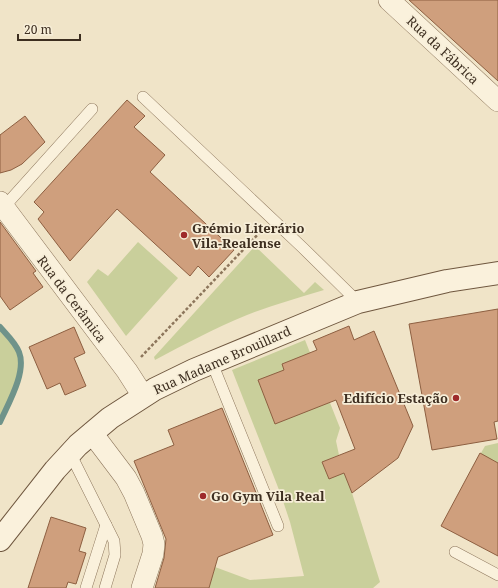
<svg xmlns="http://www.w3.org/2000/svg" width="498" height="588" font-family="'Noto Serif',serif">
<rect width="100%" height="100%" fill="#f0e4c8"/>
<!-- green -->
<g fill="#c9cf9b">
<path d="M138 242 178 278 126 336 87 282 98 269 108 276Z"/>
<path d="M255 246 304 293 315 282 324 290C298 298 272 305 247 315 215 328 185 344 155 360L154 357Z"/>
<path d="M0 327C7 335 15 342 19 352 27 372 8 404 0 422Z"/>
<path d="M305 340 340 428 336 441 339 455 322 462 329 478 344 473 352 493 380 582 373 588H209L215 567 250 580 304 576 290 522 281 495 232 370Z"/>
<path d="M498 443V463L473 467 485 446Z"/>
</g>
<g fill="none" stroke-linecap="round" stroke-linejoin="round">
<!-- stream -->
<path stroke="#6f938a" stroke-width="6" d="M0 327C7 335 15 342 19 352 27 372 8 404 0 422"/>
</g>
<!-- building -->
<g fill="#cf9f7d" stroke="#8d5f41">
<path d="M409 0H498V81Z"/>
<path d="M127 100 145 116 134 127 165 155 150 172 234 250 209 277 198 266 190 276 117 209 70 261 38 219 44 212 34 202Z"/>
<path d="M25 116 45 142 22 164 11 170 0 173V135Z"/>
<path d="M0 222 36 271 33 273 43 287 10 310 0 296Z"/>
<path d="M498 309V421L494 422 497 439 432 450 409 324Z"/>
<path d="M349 326 354 340 374 331 413 426 398 458 352 493 344 473 329 479 322 462 355 449 336 400 275 424 258 380 284 370 282 364 317 350 313 341Z"/>
<path d="M74 327 85 353 74 358 86 386 65 395 60 383 47 389 29 347Z"/>
<path d="M222 408 273 535 218 557 209 588H155L164 558 166 539 134 461 174 445 168 430Z"/>
<path d="M480 453 498 463V556L441 526Z"/>
<path d="M51 517 86 528 79 551 86 553 76 584 68 582 66 588H28Z"/>
</g>
<g fill="none" stroke-linecap="round" stroke-linejoin="round">
<defs>
<g id="service">
<path d="M143 97 303 248 358 302"/>
<path d="M4 207 92 109"/>
<path d="M212 363 278 526"/>
<path d="M70 453 114 541 115 555 105 588"/>
<path d="M455 552 498 575"/>
<path d="M86 588 106 525"/>
</g>
<g id="minor">
<path d="M389 0 498 101"/>
<path d="M0 202 127 371 143 396"/>
<path d="M92 433 126 478 134 493 152 536 154 544 153 554 142 588"/>
</g>
<path id="secondary" d="M0 540 55 470 78 445 110 418 155 389 194 370 358 302 447 281 498 273"/>
</defs>
<!-- service casing -->
<use href="#service" stroke="#8d765c" stroke-width="12"/>
<!-- minor casing -->
<use href="#minor" stroke="#8d765c" stroke-width="22"/>
<!-- secondary casing -->
<use href="#secondary" stroke="#6f573f" stroke-width="24"/>
<!-- path -->
<path stroke="#8d765c" stroke-width="2.5" stroke-dasharray="3 2" stroke-linecap="butt" d="M141 357 262 230"/>
<!-- service -->
<use href="#service" stroke="#faf1dc" stroke-width="11"/>
<!-- minor -->
<use href="#minor" stroke="#faf1dc" stroke-width="21"/>
<!-- secondary -->
<use href="#secondary" stroke="#faf1dc" stroke-width="22"/>
</g>
<!-- markers -->
<g fill="#9e2a2b" stroke="#f7eed8" stroke-width="1.5">
<circle cx="184" cy="235" r="4"/>
<circle cx="456" cy="398" r="4"/>
<circle cx="203" cy="496" r="4"/>
</g>
<g text-anchor="middle" stroke-width="3.5" stroke-linejoin="round" paint-order="stroke">
<!-- street labels -->
<g font-size="13" fill="#3d2e20" stroke="#f7eed8">
<text transform="translate(443 50) rotate(43)" y="5">Rua da Fábrica</text>
<text transform="translate(72 299) rotate(53)" y="5">Rua da Cerâmica</text>
<text transform="translate(222 360) rotate(-24)" y="5">Rua Madame Brouillard</text>
</g>
<!-- poi labels -->
<g font-size="13" font-weight="bold" fill="#3d2e20" stroke="#f7eed8" text-anchor="start">
<text x="192" y="233">Grémio Literário<tspan x="192" dy="15">Vila-Realense</tspan></text>
<text x="448" y="403" text-anchor="end">Edifício Estação</text>
<text x="211" y="501">Go Gym Vila Real</text>
</g>
</g>
<!-- scale -->
<path d="M18 34v6h62v-6" fill="none" stroke="#3d2e20" stroke-width="2"/>
<text x="24" y="34" font-size="12" fill="#3d2e20" stroke="#f7eed8" stroke-width="3" paint-order="stroke">20 m</text>
</svg>
